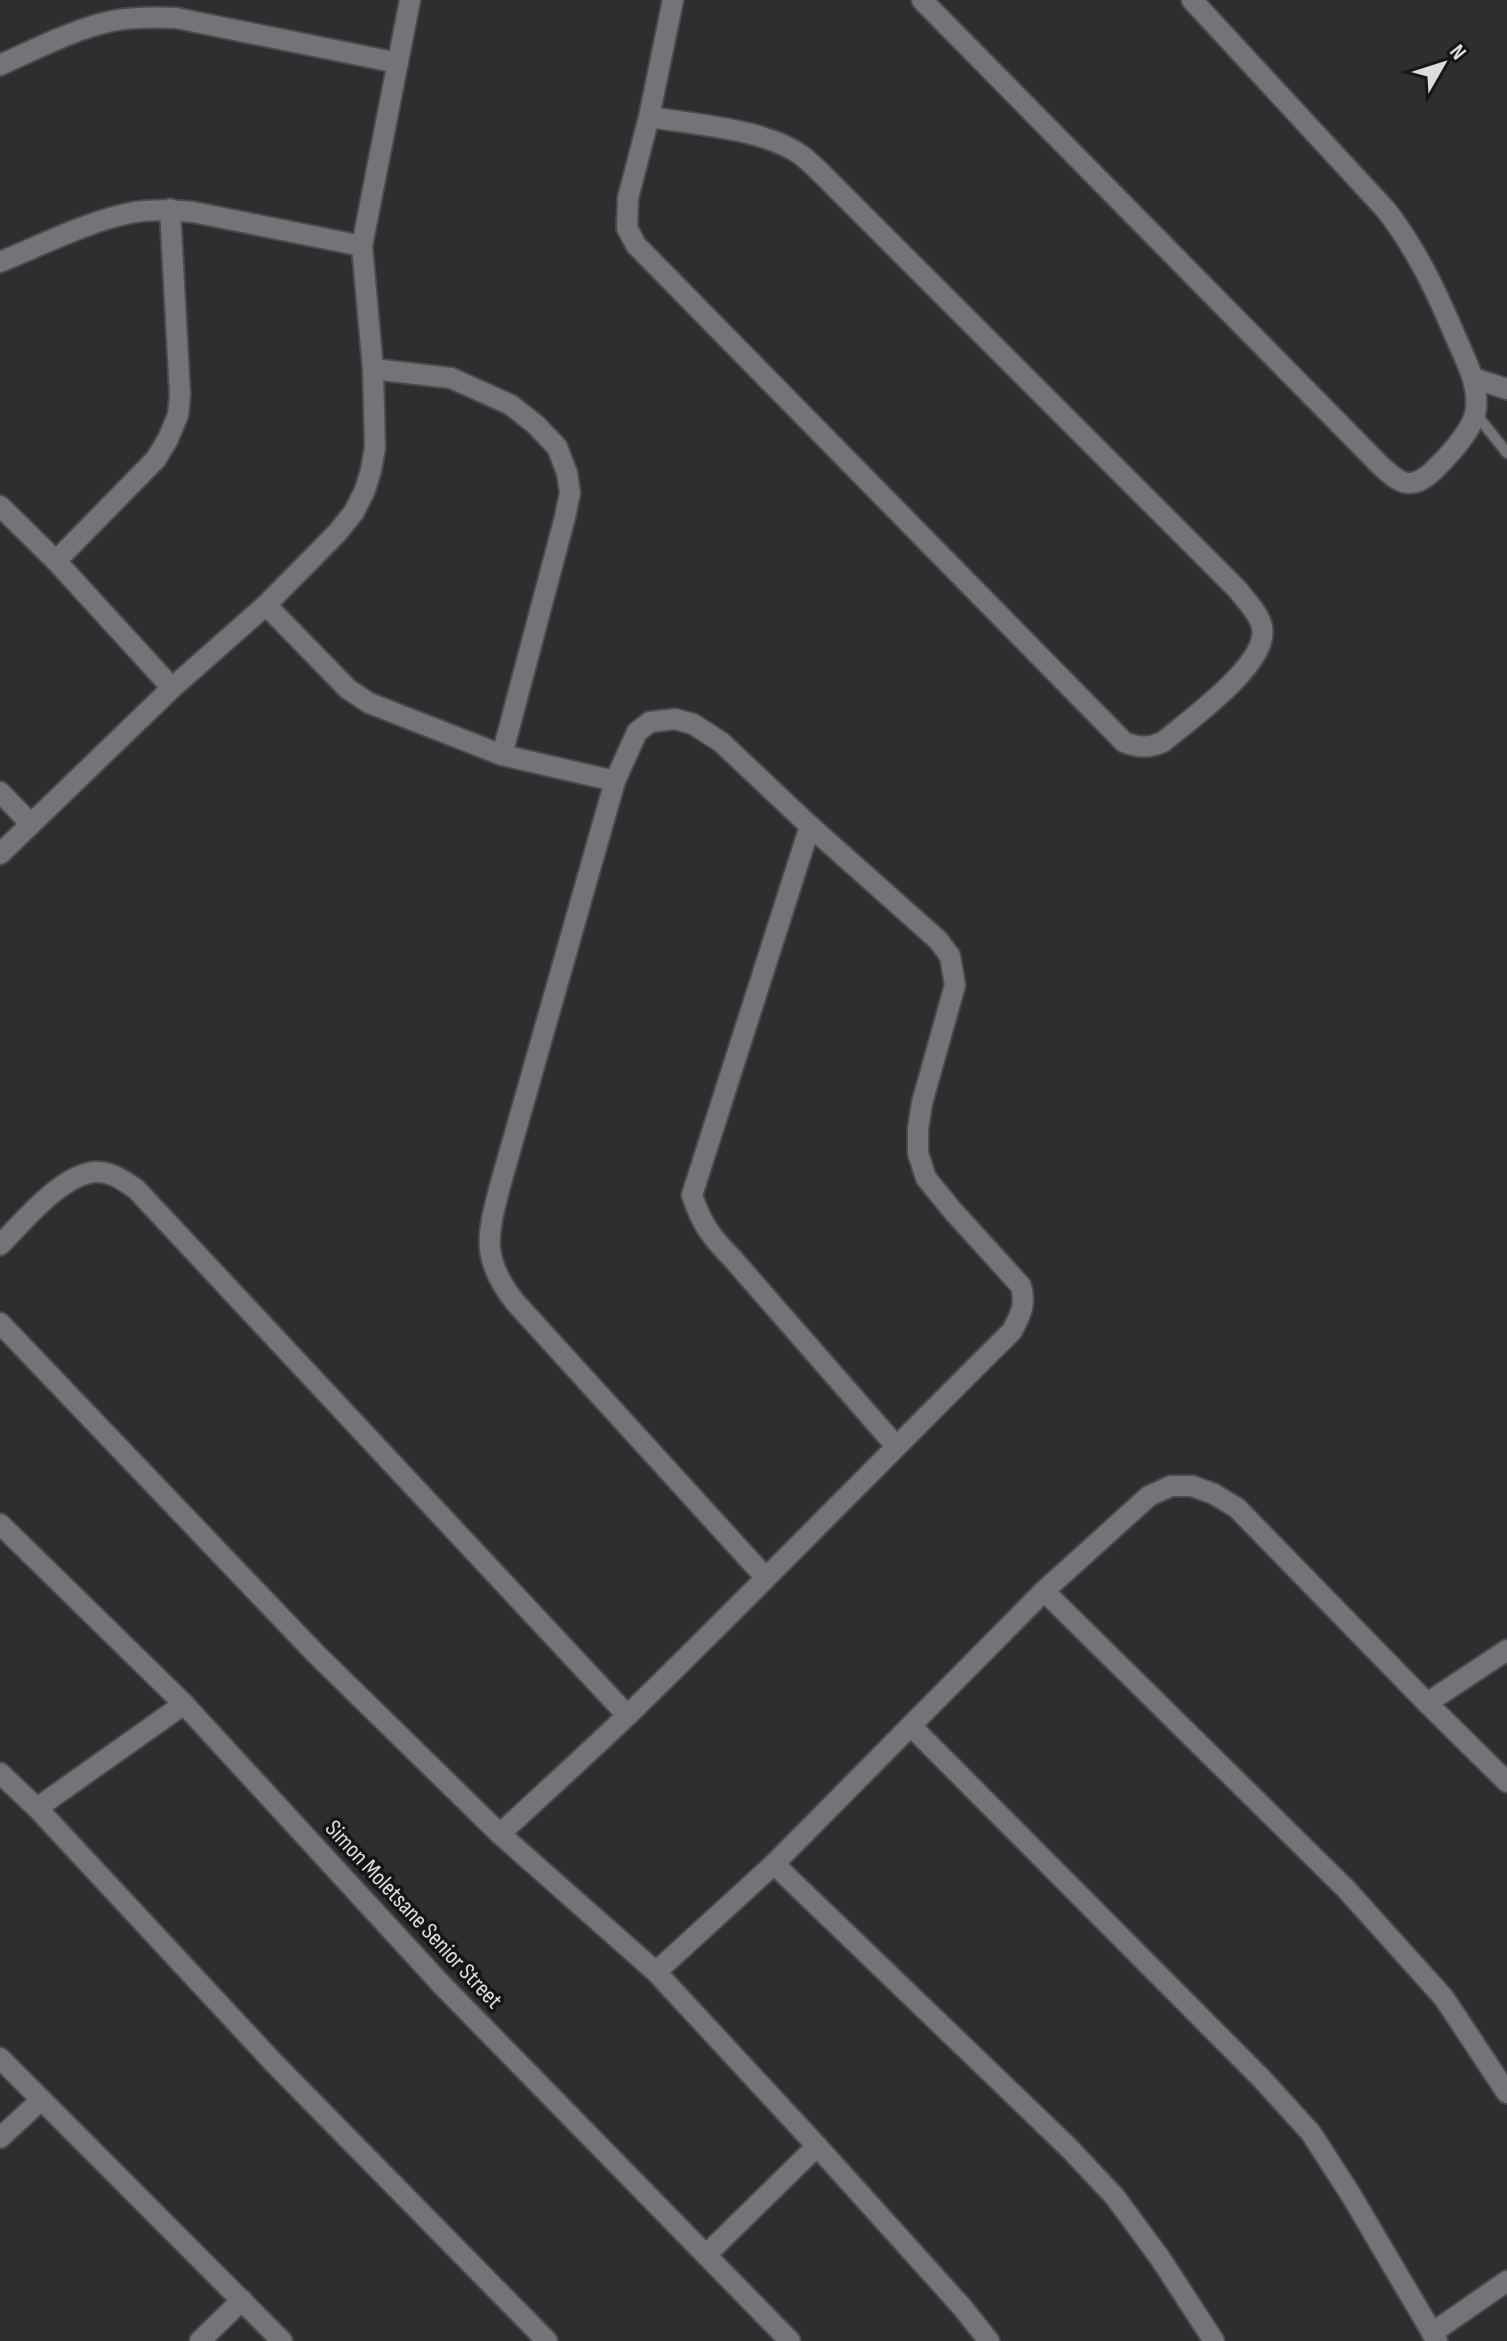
<svg xmlns="http://www.w3.org/2000/svg" width="1507" height="2341" font-family="'Sofia Sans Condensed',sans-serif">
<rect width="100%" height="100%" fill="#2e2e31"/>
<g fill="none" stroke-linecap="round" stroke-linejoin="round">
<defs>
<path id="lane" d="M1476 414 1507 453"/>
<g id="street">
<path d="M922 0 1380 465C1398 482 1410 492 1432 472 1445 460 1471 432 1475 414 1481 388 1466 361 1456 338 1437 293 1417 250 1386 210L1192 0"/>
<path d="M0 65C36 49 74 29 112 21 134 17 154 17 176 18L398 63"/>
<path d="M649 117C693 124 765 129 801 155 814 165 826 178 838 190L1238 590C1246 601 1259 613 1262 627 1270 663 1189 720 1163 742 1149 748 1139 748 1124 742L636 245 627 228 628 198 649 117 673 0"/>
<path d="M0 262C42 245 86 222 130 213 151 209 173 210 193 212L362 246"/>
<path d="M373 369 451 378 511 405 536 425 557 447 567 473 570 493 565 517 502 755"/>
<path d="M1473 378 1507 389"/>
<path d="M0 506 56 561 172 688"/>
<path d="M56 561 156 459 168 439 178 415 180 395 170 209"/>
<path d="M266 605 348 689 369 703 502 755 615 781"/>
<path d="M0 792 31 824"/>
<path d="M810 826 692 1195C701 1223 711 1237 732 1258L896 1446"/>
<path d="M0 854 172 688 266 605 337 533 354 512 365 490 371 470 375 448 373 369 362 246 410 0"/>
<path d="M0 1245C24 1221 61 1175 95 1172 111 1171 124 1181 136 1189L627 1715"/>
<path d="M0 1323 316 1654 500 1834 656 1972 817 2146 962 2307 989 2341"/>
<path d="M0 1524 184 1704 442 1985 790 2341"/>
<path d="M1044 1591 1346 1889 1444 1998 1507 2093"/>
<path d="M1427 1703 1507 1650"/>
<path d="M911 1726 1261 2078 1311 2133 1351 2195 1437 2341"/>
<path d="M0 1773 37 1808 274 2063 547 2341"/>
<path d="M37 1808 184 1704"/>
<path d="M500 1834C543 1794 586 1755 629 1714 758 1588 884 1458 1012 1331 1021 1314 1026 1305 1021 1286L952 1210 926 1178 918 1153V1129L922 1103 955 985 950 956 938 940 810 826 721 742 693 724 675 719 650 722 637 732 615 781 500 1186C487 1236 481 1259 515 1302L766 1578"/>
<path d="M774 1864 1069 2148 1115 2197 1160 2258 1214 2341"/>
<path d="M656 1972 774 1864 1044 1591 1149 1496 1171 1486H1192L1214 1494 1237 1508 1427 1703 1507 1782"/>
<path d="M0 2058 282 2341"/>
<path d="M0 2138 41 2100"/>
<path d="M706 2255 817 2146"/>
<path d="M1432 2333 1507 2281"/>
<path d="M200 2341 242 2300"/>
</g>
</defs>
<!-- lane casing -->
<use href="#lane" stroke="#4a4a4c" stroke-width="14"/>
<!-- street casing -->
<use href="#street" stroke="#4a4a4c" stroke-width="24"/>
<!-- lane -->
<use href="#lane" stroke="#747377" stroke-width="10"/>
<!-- street -->
<use href="#street" stroke="#747377" stroke-width="20"/>
</g>
<g text-anchor="middle" stroke-width="7" stroke-linejoin="round" paint-order="stroke">
<!-- street labels -->
<g font-size="24" fill="#dddddf" stroke="#161618">
<text transform="translate(414 1914) rotate(47)" y="8">Simon Moletsane Senior Street</text>
</g>
</g>
<!-- north arrow -->
<g transform="translate(1443 64) rotate(51)" stroke="#161618" stroke-width="6" paint-order="stroke">
<path d="M0-6L14 30L0 20L-14 30Z" fill="#dddddf"/>
<text y="-12" font-size="22" font-weight="bold" text-anchor="middle" fill="#dddddf">N</text>
</g>
</svg>
